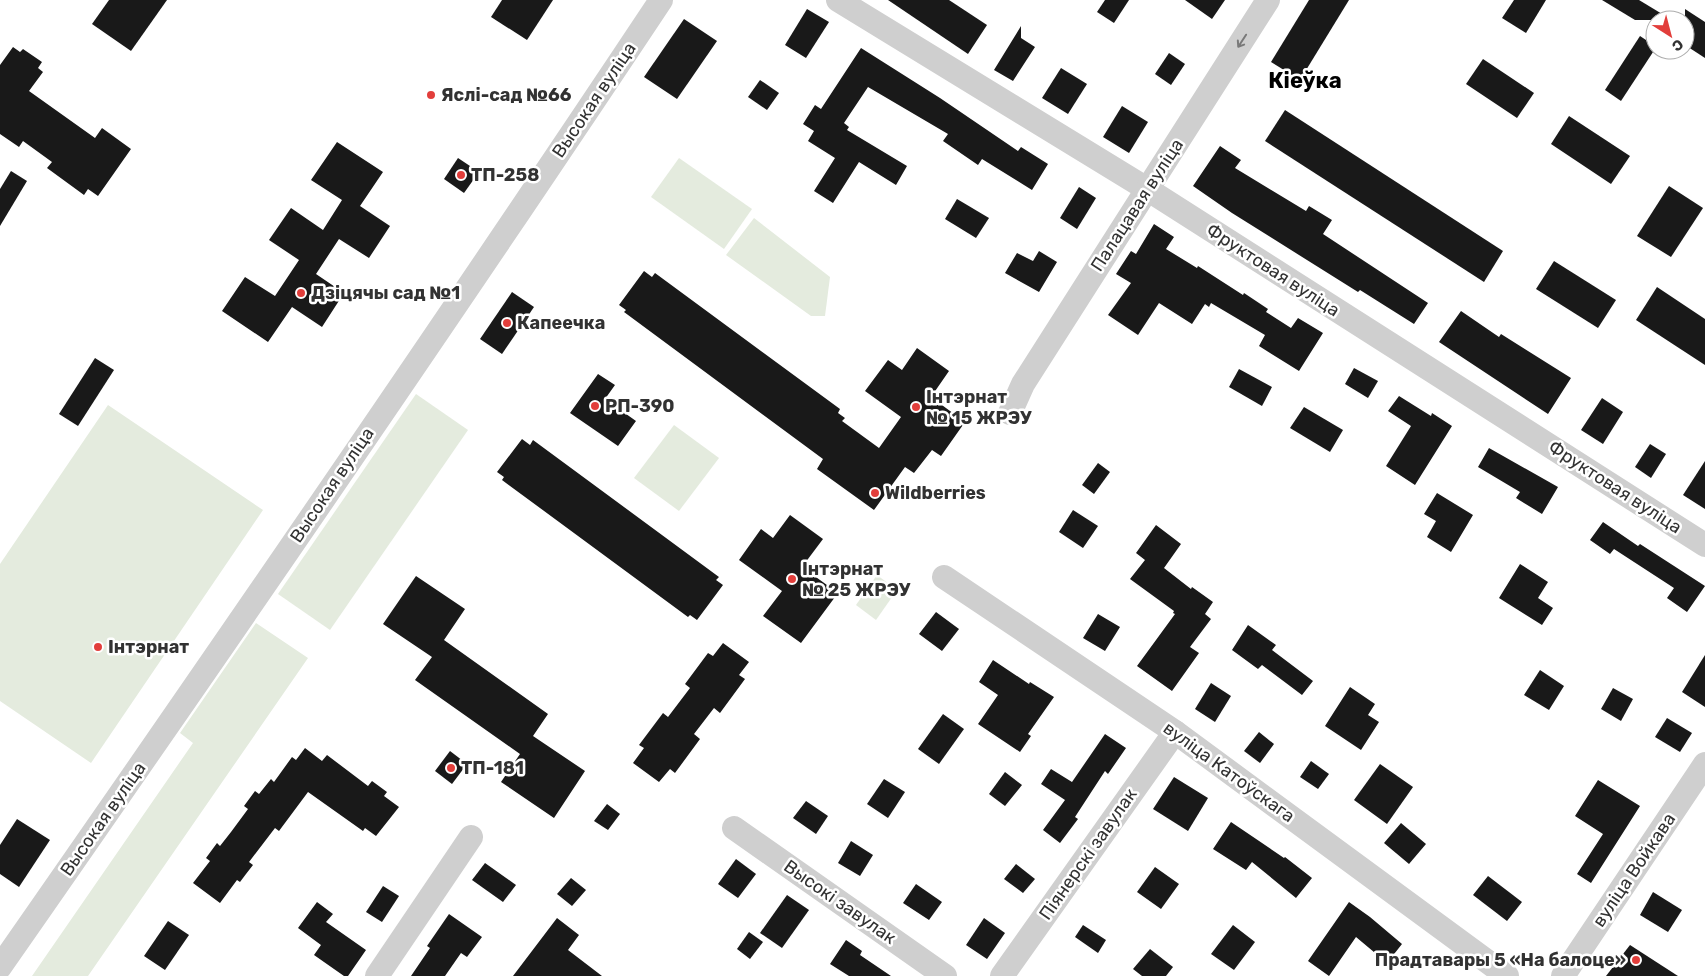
<svg xmlns="http://www.w3.org/2000/svg" width="1705" height="976" font-family="Rubik,sans-serif">
<rect width="100%" height="100%" fill="#fff"/>
<!-- green -->
<g fill="#e4ebde">
<path d="M679 158 752 209 724 249 651 197Z"/>
<path d="M754 218 830 277 825 316H811L726 255Z"/>
<path d="M416 394 468 430 330 630 278 594Z"/>
<path d="M108 405 263 510 91 763 0 701V564Z"/>
<path d="M674 425 719 458 679 511 634 478Z"/>
<path d="M877 575 897 590 876 620 856 605Z"/>
<path d="M256 623 308 658 88 976H32L193 743 180 733Z"/>
</g>
<!-- building -->
<g fill="#191919">
<path d="M109 0H167L131 51 92 24Z"/>
<path d="M502 0H553L527 40 491 17Z"/>
<path d="M888 0H949L987 25 968 54Z"/>
<path d="M1105 0H1129L1114 23 1097 12Z"/>
<path d="M1185 0H1225L1212 19Z"/>
<path d="M1309 0H1349L1300 80 1271 62Z"/>
<path d="M1514 0H1546L1526 33 1502 18Z"/>
<path d="M1602 0H1639L1672 20H1635Z"/>
<path d="M807 9 829 22 806 58 785 45Z"/>
<path d="M1685 9 1705 22V58L1685 45Z"/>
<path d="M684 19 717 41 677 99 644 77Z"/>
<path d="M1021 26V38L1035 47 1013 81 994 70Z"/>
<path d="M1640 36 1655 46V49L1621 101 1605 90Z"/>
<path d="M13 47 20 52 23 49 42 62 38 68 43 72 29 91 95 138 102 128 131 149 98 196 88 189 84 195 47 168 52 162 23 141 19 147 0 134V65Z"/>
<path d="M861 48 940 98 1018 151 1021 147 1048 164 1032 190 982 159 978 165 943 141 948 134 868 87 844 123 849 127 847 130 907 166 896 185 859 162 833 203 814 191 835 158 808 141 814 131 803 124 815 105 821 109Z"/>
<path d="M1169 53 1185 64 1171 85 1155 74Z"/>
<path d="M1483 59 1534 93 1517 118 1466 84Z"/>
<path d="M1061 68 1087 84 1068 114 1042 98Z"/>
<path d="M760 80 779 93 767 110 748 97Z"/>
<path d="M1122 106 1148 122 1129 153 1103 137Z"/>
<path d="M1285 110 1503 251 1484 282 1265 141Z"/>
<path d="M1569 116 1630 156 1611 184 1551 144Z"/>
<path d="M337 142 383 172 360 206 390 226 369 258 339 239 316 274 344 293 322 327 292 307 268 342 222 311 245 277 275 296 299 260 269 240 291 208 323 230 342 200 311 180Z"/>
<path d="M1220 146 1241 160 1235 168 1306 211 1309 206 1332 220 1323 234 1428 303 1414 324 1360 290 1358 292 1232 213 1193 186Z"/>
<path d="M458 158 479 172 464 193 444 179Z"/>
<path d="M11 171 27 181 0 226V189Z"/>
<path d="M1669 186 1703 208 1671 257 1637 236Z"/>
<path d="M1079 187 1096 198 1077 229 1060 218Z"/>
<path d="M957 199 989 218 976 238 945 219Z"/>
<path d="M1154 224 1174 237 1166 249 1197 268 1198 266 1243 295 1244 293 1268 309 1266 312 1291 328 1298 318 1323 333 1299 371 1259 346 1265 335 1211 303 1209 307 1205 304 1192 324 1159 303 1138 335 1108 315 1131 283 1116 274 1131 251 1136 254Z"/>
<path d="M1039 251 1057 262 1039 292 1005 273 1017 253 1033 261Z"/>
<path d="M1554 261 1616 300 1598 328 1536 289Z"/>
<path d="M644 271 652 277 655 273 840 409 838 413 845 418 842 421 879 448 901 417 865 391 888 360 902 370 917 348 949 371 931 397 965 422 941 456 932 450 914 473 905 467 874 510 817 469 823 459 624 312 626 310 619 305Z"/>
<path d="M1657 287 1705 319V365L1636 320Z"/>
<path d="M512 292 534 307 502 354 480 339Z"/>
<path d="M1461 311 1499 337 1501 334 1571 378 1548 414 1439 342Z"/>
<path d="M95 358 114 370 78 426 59 414Z"/>
<path d="M1354 368 1378 381 1368 398 1345 384Z"/>
<path d="M1239 369 1272 387 1262 406 1229 387Z"/>
<path d="M598 374 615 385 605 399 636 421 618 446 570 413Z"/>
<path d="M1399 396 1431 416 1432 413 1452 426 1415 485 1386 466 1411 426 1388 411Z"/>
<path d="M1602 398 1623 412 1603 444 1581 430Z"/>
<path d="M1304 407 1343 430 1330 452 1290 428Z"/>
<path d="M522 439 530 445 533 440 719 577 716 580 723 585 697 620 690 615 688 617 502 480 504 477 497 472Z"/>
<path d="M1650 444 1666 454 1651 478 1635 467Z"/>
<path d="M1489 448 1558 487 1542 514 1516 498 1520 492 1478 467Z"/>
<path d="M1705 461V509L1683 495Z"/>
<path d="M1098 463 1110 472 1094 494 1082 485Z"/>
<path d="M1437 493 1473 515 1451 552 1427 537 1436 521 1424 514Z"/>
<path d="M1073 510 1098 526 1083 548 1059 532Z"/>
<path d="M790 515 823 539 802 567 838 593 801 643 763 616 782 591 739 560 761 529 773 538Z"/>
<path d="M1603 522 1638 546 1640 544 1705 586 1687 612 1667 598 1674 588 1614 549 1610 554 1590 540Z"/>
<path d="M1156 525 1181 544 1164 568 1191 589 1192 587 1213 602 1205 614 1211 619 1190 647 1199 653 1172 691 1137 666 1175 614 1173 613 1174 611 1130 579 1145 560 1136 553Z"/>
<path d="M1520 564 1548 582 1538 598 1553 608 1542 625 1499 598Z"/>
<path d="M416 576 465 609 444 640 548 714 533 736 585 771 554 818 501 782 520 754 415 680 432 657 383 624Z"/>
<path d="M936 612 959 629 942 651 919 634Z"/>
<path d="M1098 614 1120 627 1105 651 1083 638Z"/>
<path d="M1248 625 1276 645 1272 650 1313 681 1302 695 1262 665 1258 669 1232 650Z"/>
<path d="M723 643 749 662 739 675 745 679 720 713 714 708 694 734 700 739 675 773 670 769 659 782 633 763 644 748 639 745 663 713 668 717 690 688 685 684 708 653 713 656Z"/>
<path d="M1705 655V707L1682 692Z"/>
<path d="M993 660 1029 684 1030 682 1054 697 1028 734 1031 736 1020 752 978 724 998 695 979 682Z"/>
<path d="M1540 670 1564 686 1549 710 1524 695Z"/>
<path d="M1211 683 1231 696 1215 722 1195 709Z"/>
<path d="M1350 687 1375 704 1368 715 1379 722 1361 750 1325 726Z"/>
<path d="M1613 688 1633 699 1621 721 1601 709Z"/>
<path d="M943 714 964 729 939 764 918 749Z"/>
<path d="M1667 718 1692 733 1680 752 1655 737Z"/>
<path d="M1259 732 1274 744 1260 763 1244 751Z"/>
<path d="M1105 734 1126 748 1108 774 1105 771 1075 817 1078 819 1060 843 1043 830 1065 800 1041 784 1051 769 1072 782Z"/>
<path d="M305 748 322 761 327 755 368 786 372 781 387 792 384 796 399 807 376 836 365 828 363 831 308 792 279 831 275 828 249 862 253 865 246 874 240 882 237 880 220 903 193 883 210 861 206 858 217 843 220 846 231 832 248 809 244 806 255 791 259 794 271 779 274 782 292 757 296 760Z"/>
<path d="M450 751 467 764 452 784 435 771Z"/>
<path d="M1311 761 1329 774 1318 789 1300 777Z"/>
<path d="M1380 764 1413 787 1387 824 1354 800Z"/>
<path d="M1005 772 1022 785 1005 806 989 794Z"/>
<path d="M1174 777 1208 798 1188 831 1153 809Z"/>
<path d="M884 779 905 792 888 818 867 804Z"/>
<path d="M1598 780 1640 806 1591 883 1577 874 1603 834 1575 816Z"/>
<path d="M806 801 828 816 816 834 793 818Z"/>
<path d="M607 804 620 814 608 830 594 821Z"/>
<path d="M17 819 50 840 19 887 0 874V845Z"/>
<path d="M1231 822 1284 858 1285 857 1312 878 1296 898 1252 862 1246 870 1213 849Z"/>
<path d="M1401 823 1426 844 1409 864 1384 843Z"/>
<path d="M851 841 873 855 860 876 838 863Z"/>
<path d="M736 859 756 874 738 898 718 884Z"/>
<path d="M485 863 516 885 503 902 472 880Z"/>
<path d="M1016 864 1035 879 1023 893 1004 879Z"/>
<path d="M1155 867 1179 884 1161 909 1137 892Z"/>
<path d="M1488 876 1522 902 1507 921 1473 895Z"/>
<path d="M571 878 586 890 572 906 557 894Z"/>
<path d="M916 884 942 902 929 920 903 903Z"/>
<path d="M383 886 399 896 382 922 366 912Z"/>
<path d="M1653 892 1682 910 1668 932 1640 915Z"/>
<path d="M787 895 809 910 782 948 760 933Z"/>
<path d="M317 902 333 914 326 922 366 950 348 976H344L314 955 321 945 298 928Z"/>
<path d="M1349 902 1370 917 1402 944 1387 963 1356 937 1329 976 1308 961Z"/>
<path d="M449 914 482 937 467 957 461 953 445 976H411L430 948 427 946Z"/>
<path d="M557 918 579 935 568 950 602 976H513Z"/>
<path d="M984 918 1005 933 987 959 966 945Z"/>
<path d="M168 921 189 935 165 970 144 956Z"/>
<path d="M1083 925 1106 940 1098 953 1075 937Z"/>
<path d="M1233 925 1255 942 1234 970 1211 954Z"/>
<path d="M749 932 763 942 750 959 737 949Z"/>
<path d="M846 940 862 951 860 955 891 976H849L830 964Z"/>
<path d="M1630 945 1678 976H1606Z"/>
<path d="M1150 949 1173 967 1166 976H1142L1133 969Z"/>
</g>
<g fill="none" stroke-linecap="round" stroke-linejoin="round">
<!-- minor -->
<g stroke="#cfcfcf" stroke-width="24">
<path d="M838 0 1147 189 1705 545"/>
<path d="M1010 413 1023 384 1268 0"/>
<path d="M944 577 1175 732 1507 976"/>
<path d="M734 828 945 976"/>
<path d="M0 967C223 647 445 325 661 0"/>
<path d="M377 976 471 837"/>
<path d="M1002 976 1175 732"/>
<path d="M1563 976 1705 764"/>
</g>
</g>
<!-- one-way arrows -->
<defs><path id="oneway-shaft" d="M-6 0H5M1.5-3L5.5 0L1.5 3" fill="none" stroke-width="1.6" stroke-linecap="round" stroke-linejoin="round" transform="scale(1.25)"/></defs>
<use stroke="#797979" href="#oneway-shaft" transform="translate(1242 41) rotate(123)"/>
<!-- markers -->
<g fill="#e23e3b" stroke="#fff" stroke-width="2">
<circle cx="431" cy="95" r="5"/>
<circle cx="461" cy="175" r="5"/>
<circle cx="301" cy="293" r="5"/>
<circle cx="507" cy="323" r="5"/>
<circle cx="595" cy="406" r="5"/>
<circle cx="916" cy="407" r="5"/>
<circle cx="875" cy="493" r="5"/>
<circle cx="792" cy="579" r="5"/>
<circle cx="98" cy="647" r="5"/>
<circle cx="451" cy="768" r="5"/>
<circle cx="1636" cy="960" r="5"/>
</g>
<g text-anchor="middle" stroke-width="5" stroke-linejoin="round" paint-order="stroke">
<!-- poi labels -->
<g font-size="18" font-weight="bold" fill="#323232" stroke="#fff" text-anchor="start">
<text x="441" y="101">Яслі-сад №66</text>
<text x="471" y="181">ТП-258</text>
<text x="311" y="299">Дзіцячы сад №1</text>
<text x="517" y="329">Капеечка</text>
<text x="926" y="403">Інтэрнат<tspan x="926" dy="21">№ 15 ЖРЭУ</tspan></text>
<text x="605" y="412">РП-390</text>
<text x="885" y="499">Wildberries</text>
<text x="802" y="575">Інтэрнат<tspan x="802" dy="21">№ 25 ЖРЭУ</tspan></text>
<text x="108" y="653">Інтэрнат</text>
<text x="461" y="774">ТП-181</text>
<text x="1626" y="966" text-anchor="end">Прадтавары 5 «На балоце»</text>
</g>
<!-- street labels -->
<g font-size="18" fill="#323232" stroke="#fff">
<text transform="translate(594 100) rotate(-56)" y="6">Высокая вуліца</text>
<text transform="translate(1137 205) rotate(-57)" y="6">Палацавая вуліца</text>
<text transform="translate(1273 270) rotate(33)" y="6">Фруктовая вуліца</text>
<text transform="translate(332 485) rotate(-56)" y="6">Высокая вуліца</text>
<text transform="translate(1615 487) rotate(33)" y="6">Фруктовая вуліца</text>
<text transform="translate(1229 772) rotate(36)" y="6">вуліца Катоўскага</text>
<text transform="translate(103 819) rotate(-55)" y="6">Высокая вуліца</text>
<text transform="translate(1088 854) rotate(-55)" y="6">Піянерскі завулак</text>
<text transform="translate(1634 870) rotate(-56)" y="6">вуліца Войкава</text>
<text transform="translate(840 902) rotate(35)" y="6">Высокі завулак</text>
</g>
<!-- district labels -->
<g font-size="22" font-weight="bold" fill="#000" stroke="#fff">
<text x="1305" y="88">Кіеўка</text>
</g>
</g>
<!-- north arrow -->
<g transform="translate(1670 35) rotate(144)"><circle r="24" fill="#ffffff" stroke="#adadad"/>
<path d="M0-4L9 19L0 12L-9 19Z" fill="#e23e3b"/>
<text y="-8" font-size="14" font-weight="bold" text-anchor="middle" fill="#323232">С</text>
</g>
</svg>
